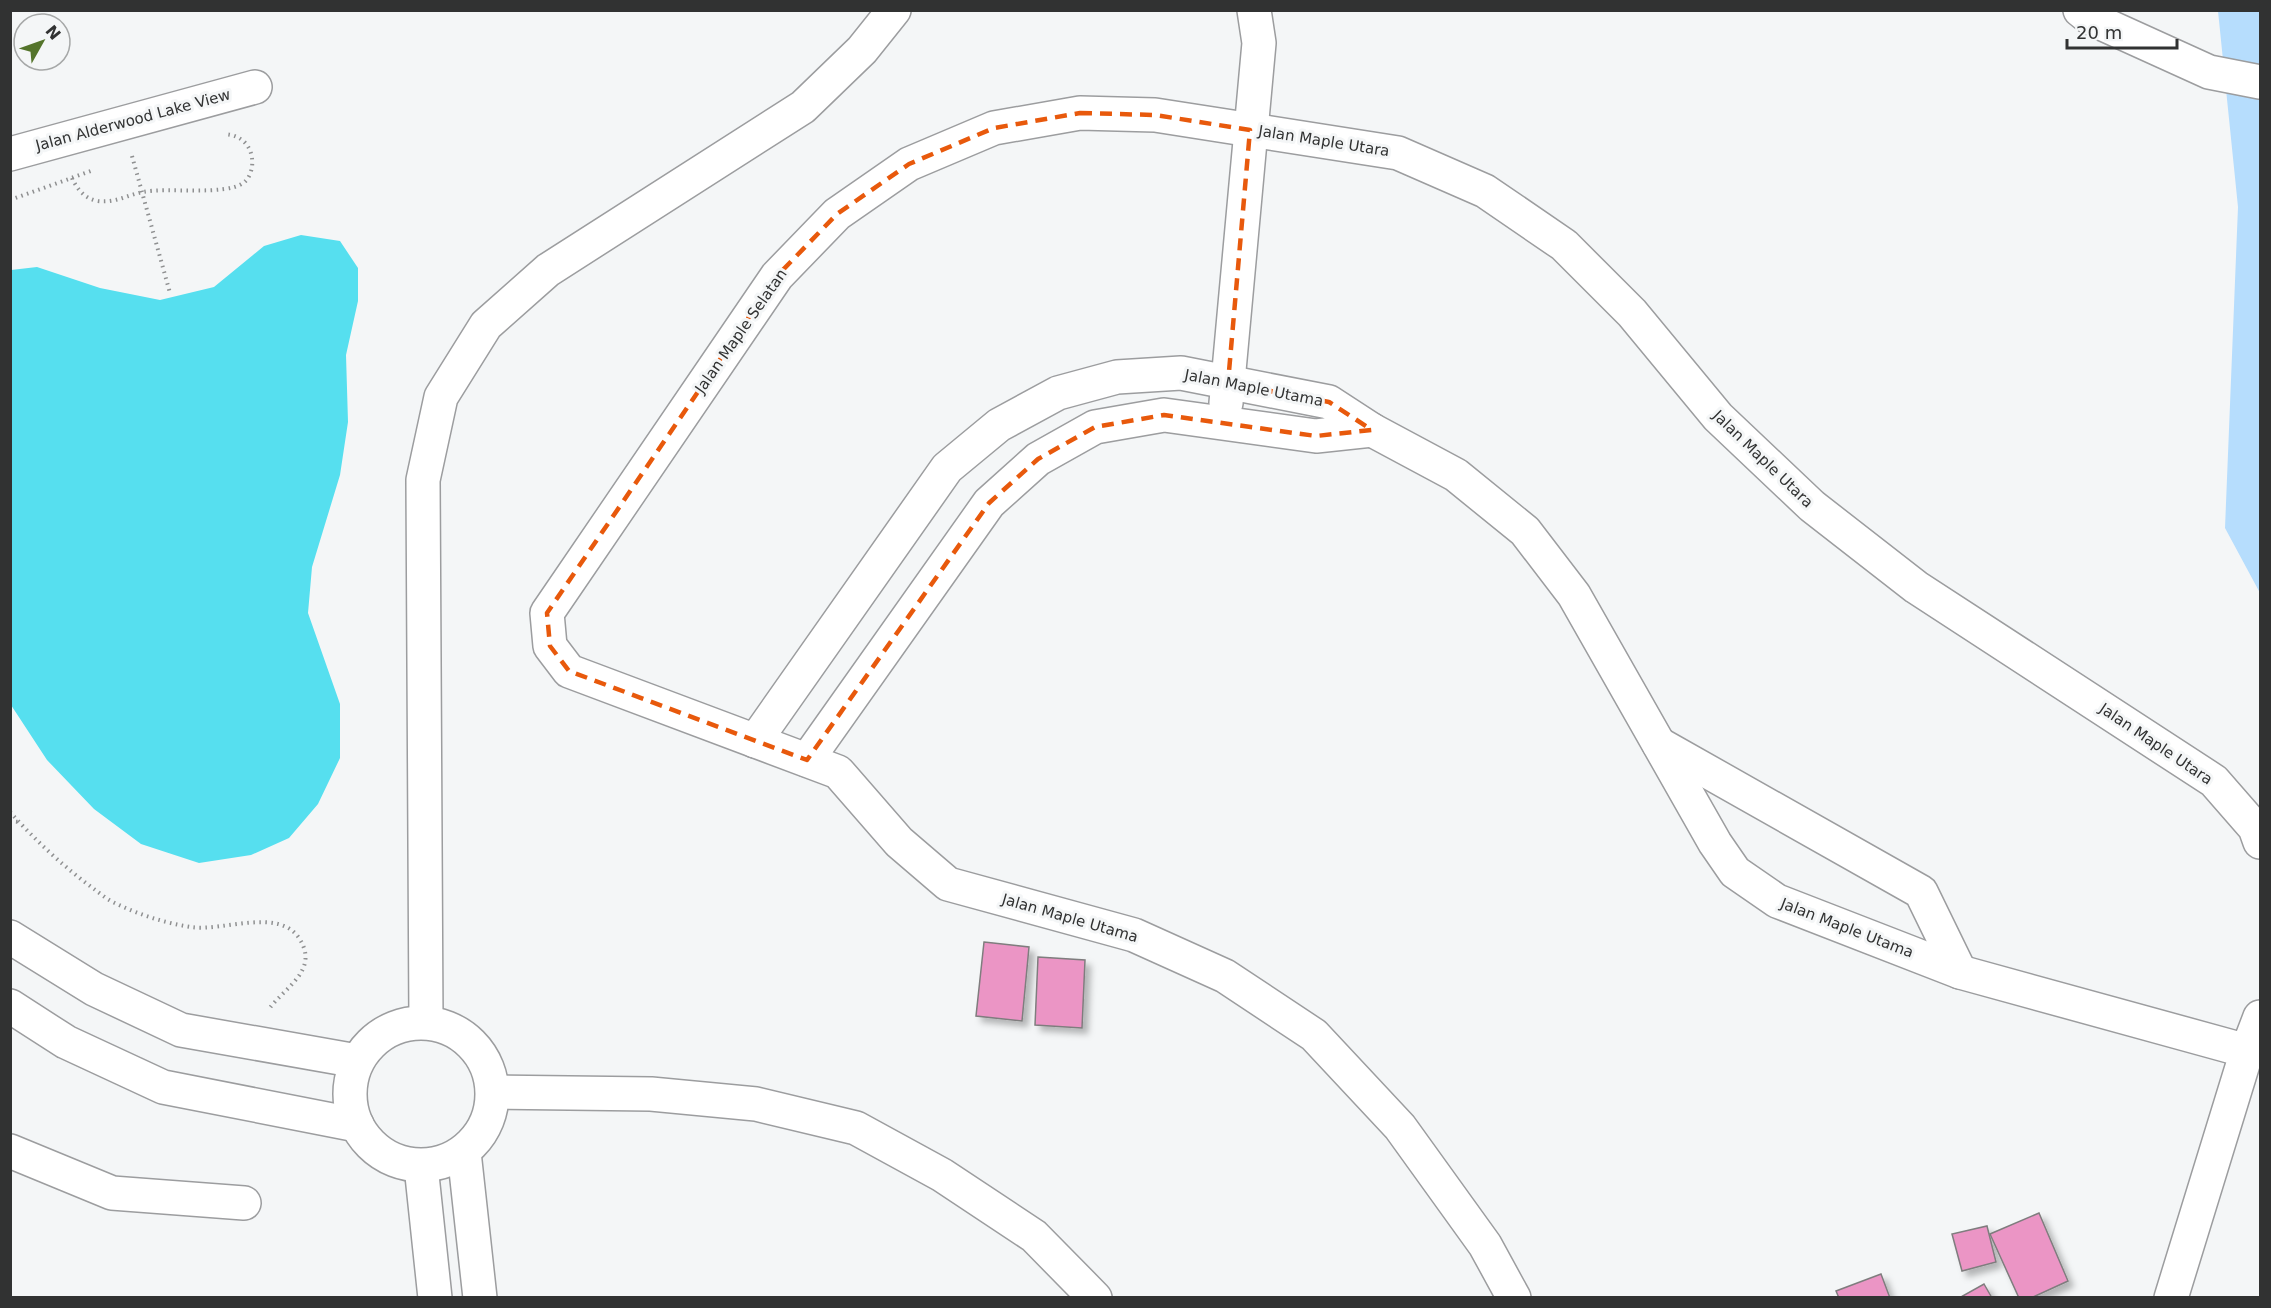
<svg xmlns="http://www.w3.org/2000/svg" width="2271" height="1308" font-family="'DejaVu Sans',sans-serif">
<defs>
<filter id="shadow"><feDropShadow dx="5.5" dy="5.5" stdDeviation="3" flood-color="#0004"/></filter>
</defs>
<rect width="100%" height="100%" fill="#f4f6f7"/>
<!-- green -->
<path fill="#b6ddfd" d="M2218 11H2260V593L2225 528 2238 207Z"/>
<!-- water -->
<path fill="#56dfef" d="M301 235 340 241 358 268V301L346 355 348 422 340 475 312 567 308 613 340 704V758L318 804 289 838 251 855 199 863 141 844 94 809 47 760 11 705V270L37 267 100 288 160 300 214 287 264 246Z"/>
<!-- building -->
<g fill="#eb95c5" stroke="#7f7d7e" stroke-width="1.5" filter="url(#shadow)">
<path d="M984 942 1029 947 1022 1021 976 1016Z"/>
<path d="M1038 957 1085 960 1082 1028 1035 1025Z"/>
<path d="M2039 1213 2068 1281 2031 1298H2019L1990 1234Z"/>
<path d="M1987 1226 1996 1262 1962 1271 1952 1234Z"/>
<path d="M1881 1274 1890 1298H1839L1836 1291Z"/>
<path d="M1984 1284 1992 1298H1959Z"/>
</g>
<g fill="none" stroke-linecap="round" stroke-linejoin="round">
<defs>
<g id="minor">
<path d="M2080 10 2090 18 2209 72 2260 82"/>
<path d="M10 154 255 87"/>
<path d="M1226 403 1259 43 1254 10"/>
<path d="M755 741 947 468 999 425 1058 393 1117 377 1181 373 1329 402 1372 430 1456 475 1525 531 1574 595 1715 843 1735 872 1777 901 1960 972 2247 1051"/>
<path d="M1659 744 1921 892 1960 972"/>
<path d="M807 760 989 503 1038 459 1095 427 1164 415 1316 436 1372 430"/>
<path d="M10 937 94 989 181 1030 357 1061"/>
<path d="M10 1006 66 1042 163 1087 357 1125"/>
<path d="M426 1022 423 480 441 397 486 325 548 270 803 107 862 50 894 10"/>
<circle cx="421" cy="1094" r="71"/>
<path d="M493 1092 651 1094 756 1104 856 1128 942 1175 1034 1236 1095 1298"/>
<path d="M10 1151 112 1193 244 1203"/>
<path d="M464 1152 480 1298"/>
<path d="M421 1166 435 1298"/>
<path d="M1514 1298 1485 1245 1400 1127 1314 1035 1225 976 1134 935 948 884 899 842 838 772 569 671 550 646 547 613 777 276 837 214 909 164 994 128 1080 113 1155 115 1398 153 1485 191 1564 245 1632 313 1718 417 1812 506 1916 587 2214 781 2255 828 2260 842"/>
<path d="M2171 1298 2247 1051 2260 1017"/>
</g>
</defs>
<!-- minor casing -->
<use href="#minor" stroke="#9c9d9f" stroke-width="36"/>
<!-- path -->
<g stroke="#8f9091" stroke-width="4" stroke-dasharray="1.5 4.5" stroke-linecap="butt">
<path d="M132 156 170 293"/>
<path d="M72 178C77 189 85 199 98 201 116 203 127 195 143 192 167 187 225 196 243 183 248 180 251 173 252 167 254 149 244 135 224 134"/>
<path d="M10 200 91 171"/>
<path d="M10 812C35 840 64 867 94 889 101 894 109 901 117 904 140 915 165 923 191 927 222 932 278 907 299 938 320 970 285 987 269 1009"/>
<path d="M10 821 19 822"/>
</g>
<!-- minor -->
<use href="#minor" stroke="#fff" stroke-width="33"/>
</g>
<!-- marked area -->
<path fill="none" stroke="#e8590c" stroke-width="4.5" stroke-dasharray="12 8" stroke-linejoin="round" d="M1080 113 1155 115 1250 130 1228 383 1329 402 1372 430 1316 436 1164 415 1095 427 1038 459 989 503 807 760 569 671 550 646 547 613 777 276 837 214 909 164 994 128Z"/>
<g text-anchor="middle" stroke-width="6" stroke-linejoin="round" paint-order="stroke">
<!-- street labels -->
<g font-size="15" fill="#313232" stroke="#f4f6f7">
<text transform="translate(133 120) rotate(-15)" y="5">Jalan Alderwood Lake View</text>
<text transform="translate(1324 141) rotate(9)" y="5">Jalan Maple Utara</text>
<text transform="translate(741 331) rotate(-55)" y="5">Jalan Maple Selatan</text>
<text transform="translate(1254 388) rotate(11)" y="5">Jalan Maple Utama</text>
<text transform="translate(1763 459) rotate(44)" y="5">Jalan Maple Utara</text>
<text transform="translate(2156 744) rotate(34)" y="5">Jalan Maple Utara</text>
<text transform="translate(1070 918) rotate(16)" y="5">Jalan Maple Utama</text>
<text transform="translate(1847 928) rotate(21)" y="5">Jalan Maple Utama</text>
</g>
</g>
<!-- border -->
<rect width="2271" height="1308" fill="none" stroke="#313232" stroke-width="24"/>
<!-- north arrow -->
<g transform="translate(42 42) rotate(50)"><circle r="28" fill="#f4f6f7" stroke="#a6a8a8" stroke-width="1.5"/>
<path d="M0-4.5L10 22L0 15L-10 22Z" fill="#54742b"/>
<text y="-9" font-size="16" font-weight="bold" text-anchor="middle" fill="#313232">N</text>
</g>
<!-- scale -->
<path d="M2067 39v9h110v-9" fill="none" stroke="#313232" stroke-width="3"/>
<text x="2076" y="39" font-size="18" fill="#313232" stroke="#f4f6f7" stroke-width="4.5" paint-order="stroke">20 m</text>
</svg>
